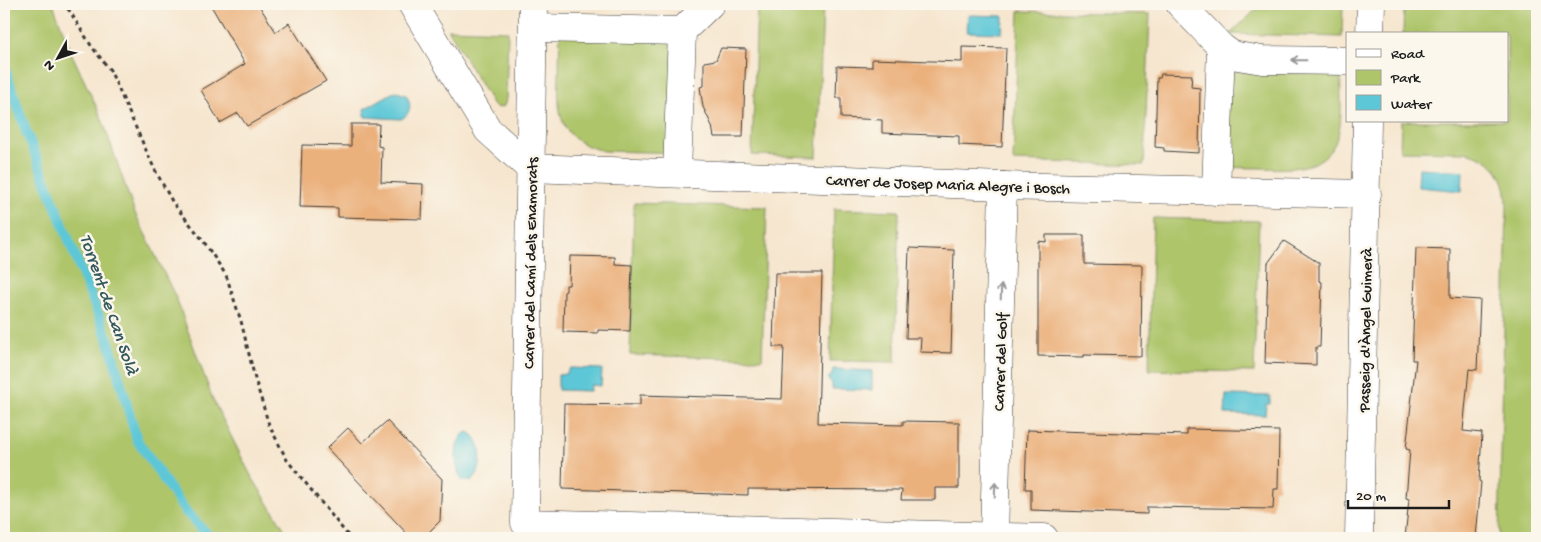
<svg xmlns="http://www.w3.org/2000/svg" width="1541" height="542" font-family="'Gochi Hand',sans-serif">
<rect width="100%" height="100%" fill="#fbf7ec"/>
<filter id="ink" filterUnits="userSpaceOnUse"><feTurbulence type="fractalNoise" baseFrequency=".02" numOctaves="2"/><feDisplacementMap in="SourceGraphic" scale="10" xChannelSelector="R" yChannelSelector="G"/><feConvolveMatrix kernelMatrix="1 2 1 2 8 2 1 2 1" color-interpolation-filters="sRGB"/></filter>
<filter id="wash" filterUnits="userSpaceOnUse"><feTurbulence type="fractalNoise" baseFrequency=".0096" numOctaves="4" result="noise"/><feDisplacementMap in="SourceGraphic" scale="20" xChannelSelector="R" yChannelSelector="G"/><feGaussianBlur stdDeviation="1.12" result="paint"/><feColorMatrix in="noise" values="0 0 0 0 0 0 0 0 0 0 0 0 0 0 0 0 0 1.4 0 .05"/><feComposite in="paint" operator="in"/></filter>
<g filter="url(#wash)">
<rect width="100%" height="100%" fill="#f6e6cf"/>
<!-- green -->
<g fill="#aec56a" stroke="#657043">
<path d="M4 4H53L70 50 102 119 134 211 176 298 213 400 250 474 290 538H4Z"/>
<path d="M697 4H726L691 37 687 153 604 151C558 141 557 113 559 74 559 56 560 38 560 20L677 23Z"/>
<path d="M757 4 823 6 817 157 752 155Z"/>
<path d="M1262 4H1343L1342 37 1230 34Z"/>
<path d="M1404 4H1537V538H1499L1507 209C1508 179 1496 158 1465 152L1400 151 1401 121H1507V34H1403Z"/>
<path d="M1019 11 1150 14 1144 165 1013 161Z"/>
<path d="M448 29 508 31 506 100 504 106 498 108 493 105Z"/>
<path d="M1226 71 1341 74C1340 92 1343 118 1338 135 1327 172 1290 169 1260 168 1243 168 1227 167 1210 167Z"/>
<path d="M634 203 767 207 762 359 630 355Z"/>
<path d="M834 209 899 211 895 362 830 361Z"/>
<path d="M1153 218 1259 221 1254 372 1149 370Z"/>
</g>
<!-- water -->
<g fill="#5dc7d7" stroke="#3c727a">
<path d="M968 15 1003 16 1002 33 967 32Z"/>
<path d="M397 92 406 95C412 104 411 114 401 119L365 117 364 109 392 93Z"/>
<path d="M1419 168 1463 171 1462 191 1418 187Z"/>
<path d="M570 368 602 369 601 386 591 385 590 391 558 390V375L566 374Z"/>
<path d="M833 369 872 371V390L832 389V383L828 380 830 376 832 375Z"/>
<path d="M1226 395 1270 396V404H1266L1265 415 1225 414Z"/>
<path d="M468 432C486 438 485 486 463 481 454 471 452 436 468 432Z"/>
</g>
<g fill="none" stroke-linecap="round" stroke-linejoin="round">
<!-- stream -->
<path stroke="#5dc7d7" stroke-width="10" d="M4 66 26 131 109 342 137 440 185 511 211 538"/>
</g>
<g id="blocks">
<!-- building -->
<g fill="#ebb17d">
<path d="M210 4H258L276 32 289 23 326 81 247 126 238 113 220 123 201 90 245 64Z"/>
<path d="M962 47 1006 48 1002 147 959 145V136L882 133V120L841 118V98H836L837 66 872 67V59L962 62Z"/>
<path d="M721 48 746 49 743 137H714L712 126 703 107 700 87 704 86V62L716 60Z"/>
<path d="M1161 74 1192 75 1191 87 1200 88 1199 153 1164 151V148L1155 147 1157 78H1160Z"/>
<path d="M351 124H379L378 146 382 147 381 182 423 184 422 219 338 217V208L300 207 302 145 351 146Z"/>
<path d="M1046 235H1084V264L1142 265 1141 356 1084 355V357L1038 356V241L1046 242Z"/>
<path d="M1284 241 1319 263V281L1322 282 1320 347H1316V365L1265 363 1268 263Z"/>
<path d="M909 248 954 250 951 353 920 352 921 338H906Z"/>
<path d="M1416 248 1450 249V298L1480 300 1477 370 1469 369 1463 431 1482 433 1479 481 1481 482 1476 538H1405L1409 499 1406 498 1410 450 1406 449 1416 360H1412Z"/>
<path d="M570 256 615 257V264L632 265 630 331 598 330V333L563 332 564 292 566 291V285H569Z"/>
<path d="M775 273H822L818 423 903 425V421L959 422V488H935V500H901L902 490 748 489V495L562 489 564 404 640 405V395L782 399 784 347H773Z"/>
<path d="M387 421 442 479 440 521 423 538H411L327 448 348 428 362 443Z"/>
<path d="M1187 429 1279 431 1278 489H1274L1273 509 1147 507V514L1031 510V489H1025L1027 430 1187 435Z"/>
</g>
</g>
</g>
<g filter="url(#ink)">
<use href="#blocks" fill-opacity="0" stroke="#3d3a37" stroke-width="1"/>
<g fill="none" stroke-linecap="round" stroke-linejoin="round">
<defs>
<g id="minor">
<path d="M412 4 488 130 530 168 1003 186 1367 194"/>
<path d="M533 4 525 523 1044 538"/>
<path d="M1180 4 1221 47 1232 55 1262 60 1347 61"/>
<path d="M533 28 682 31"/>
<path d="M1370 34 1371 4"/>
<path d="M677 173 682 31 710 4"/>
<path d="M1216 191 1221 47"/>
<path d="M994 538 1003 186"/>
<path d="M1359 538 1367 121"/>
</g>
</defs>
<!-- minor casing -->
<use href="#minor" stroke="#3d3a37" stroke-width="29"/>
<!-- path -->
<path stroke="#3d3a37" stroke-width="3" stroke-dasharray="4 4" stroke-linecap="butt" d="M61 4 69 10 92 47 110 70 154 168 173 203 202 239 226 275 241 321 255 379 269 425 287 460 350 538"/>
<!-- minor -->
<use href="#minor" stroke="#fff" stroke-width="28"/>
</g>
<!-- one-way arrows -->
<defs><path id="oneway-shaft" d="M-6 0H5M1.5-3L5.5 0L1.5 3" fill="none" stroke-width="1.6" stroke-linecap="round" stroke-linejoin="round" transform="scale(1.25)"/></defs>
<g stroke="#999">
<use href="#oneway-shaft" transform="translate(1299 60) rotate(-179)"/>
<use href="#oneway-shaft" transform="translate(1001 292) rotate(-88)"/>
<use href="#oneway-shaft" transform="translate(995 490) rotate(-88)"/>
</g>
</g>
<g text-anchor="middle" stroke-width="5" stroke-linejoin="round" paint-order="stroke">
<!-- street labels -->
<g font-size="16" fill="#1c1c1c" stroke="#fbf7ec">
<text transform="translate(948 183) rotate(2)" y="6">Carrer de Josep Maria Alegre i Bosch</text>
<text transform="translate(529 263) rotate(-89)" y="6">Carrer del Camí dels Enamorats</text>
<text transform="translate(1364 330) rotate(-89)" y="6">Passeig d'Àngel Guimerà</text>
<text transform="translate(999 362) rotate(-88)" y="6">Carrer del Golf</text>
</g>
<!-- water labels -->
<g font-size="18" font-style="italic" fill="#33585d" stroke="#fbf7ec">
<text transform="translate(110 304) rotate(71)" y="6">Torrent de Can Solà</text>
</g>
</g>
<!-- margin -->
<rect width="1541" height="542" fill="none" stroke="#fbf7ec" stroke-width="20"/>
<!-- legend -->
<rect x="1346" y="32" width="162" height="90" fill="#fbf7ec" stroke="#a29f99"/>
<rect x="1356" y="49" width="25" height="8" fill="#ffffff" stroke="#a29f99"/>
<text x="1391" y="58" font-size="15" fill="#1c1c1c">Road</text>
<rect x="1356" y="70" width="25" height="15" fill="#aec56a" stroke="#a29f99"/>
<text x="1391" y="82" font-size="15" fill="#1c1c1c">Park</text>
<rect x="1356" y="95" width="25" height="15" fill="#5dc7d7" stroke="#a29f99"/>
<text x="1391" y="108" font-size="15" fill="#1c1c1c">Water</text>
<!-- north arrow -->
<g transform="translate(58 58) rotate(230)" stroke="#fbf7ec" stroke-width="4" paint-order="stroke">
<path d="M0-4L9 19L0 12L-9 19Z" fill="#1c1c1c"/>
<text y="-8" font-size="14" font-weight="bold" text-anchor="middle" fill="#1c1c1c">N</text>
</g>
<!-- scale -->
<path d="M1348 500v8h101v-8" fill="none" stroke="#1c1c1c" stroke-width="2.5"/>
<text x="1356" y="500" font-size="15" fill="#1c1c1c" stroke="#fbf7ec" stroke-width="4" paint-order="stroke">20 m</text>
</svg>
